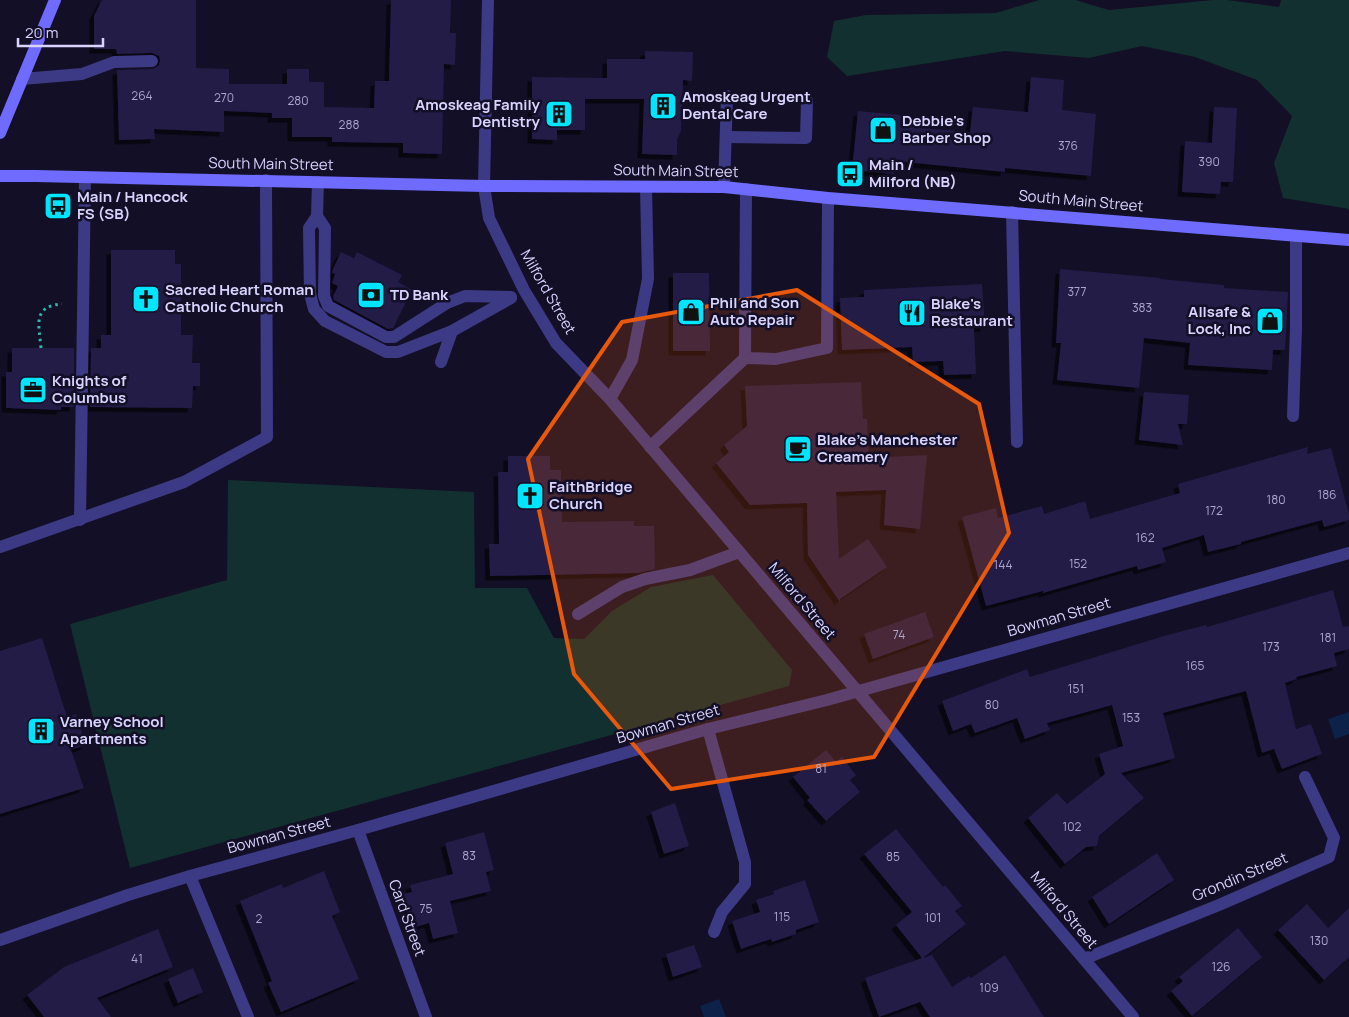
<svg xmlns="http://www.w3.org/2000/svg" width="1349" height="1017" font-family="Manrope,sans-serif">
<defs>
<filter id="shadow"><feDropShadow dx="-4.5" dy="4.5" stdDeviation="0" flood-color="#0009"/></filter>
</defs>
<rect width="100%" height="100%" fill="#130f26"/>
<!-- green -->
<g fill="#12302f">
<path d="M1039 0H1075L1109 10 1213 0H1227L1279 7 1281 0H1349V209L1283 198 1274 163 1292 116 1257 80 1195 57 1142 46 1089 58 1005 51 847 76 827 57 834 21 866 15 996 13Z"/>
<path d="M228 480 474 492 475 588H527L554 638 584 639 612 611 651 587 713 575 792 670 789 686 130 868 70 624 227 580Z"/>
</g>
<!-- water -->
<g fill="#0c2248">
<path d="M1349 712V734L1335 739 1328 719Z"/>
<path d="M719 999 726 1017H704L700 1006Z"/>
</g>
<!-- building -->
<g fill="#241b47" filter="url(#shadow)">
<path d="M102 0H196V68L229 69V84H287V69H309V82H324V107L374 108 375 81H389L391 0H451L450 33H456L455 65 444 64 442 154 403 153V143L332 142V137H292V118H272V113L224 111V132L154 129 155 139 119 140 117 70 153 69 159 65 160 60 159 56 152 53 117 54 116 49H94V16Z"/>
<path d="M645 51 693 52 692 81 683 80 681 131 677 139V155L642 154 644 99H585V130H557V140L532 139V77L607 78V59H645Z"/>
<path d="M1031 77 1064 80 1062 110 1096 114 1091 176 1005 168V172L895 161 894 174 852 170 858 111 911 116 910 127 970 132 973 107 1028 112Z"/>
<path d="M1214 107 1237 108 1233 182H1221L1220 194 1182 192 1185 141 1212 143Z"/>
<path d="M111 250H175V264H181V335H193L192 363H200V386H193L192 408 90 407 91 348H101V335H111Z"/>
<path d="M341 252 354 258 357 252 402 275 398 282 412 290 393 328 388 329 334 300 333 296 338 286 332 283 335 274 332 273 333 269Z"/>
<path d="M1060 269 1161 278 1160 279 1224 285V288L1288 292 1285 350H1273L1272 370 1188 365 1190 343 1144 338 1139 388 1057 380 1061 343H1056Z"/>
<path d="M673 273H709L710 351H673Z"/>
<path d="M982 284 985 327 974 328 976 374 944 375 943 361 913 362 912 347 842 350 840 298 864 297V290Z"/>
<path d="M12 348H74V407H61V410L6 408V372H12Z"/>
<path d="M861 382 863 419H867L869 458 927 455 920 529 884 525 886 490 836 492 839 559 868 539 887 567 840 599V602L808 555 807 503 750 505 716 463 729 452 724 445 747 426 745 386Z"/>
<path d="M1144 392 1189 395 1187 424H1178L1183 445 1139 440Z"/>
<path d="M1308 447 1307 454 1331 448 1349 514V520L1324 527 1322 520 1241 542V544L1208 552 1204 535 1162 548 1166 562 1138 570 1137 566 1043 593V591L986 606 962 517 996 508 998 518 1042 506 1044 514 1085 501 1090 519 1180 493 1178 484Z"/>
<path d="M508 456H550V470H561L562 522 634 521V526H654L655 569 638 573 490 576 489 544H499L498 472H508Z"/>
<path d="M1333 590 1343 627 1349 626V649L1334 653 1337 666 1296 677 1297 679 1285 683 1296 729 1311 724 1322 754 1282 769 1274 749 1262 753 1246 691 1163 713 1175 758 1121 773 1144 798 1099 836 1097 846 1086 847 1065 864 1028 818 1057 793 1067 804 1105 774 1099 754 1123 746 1112 705 1047 723 1050 730 1025 739 1017 718 975 733 971 724 953 731 942 701 1027 669 1030 677 1164 636 1206 625 1207 627Z"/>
<path d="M925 612 934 637 873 659 864 634Z"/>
<path d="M42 638 67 717 76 714 86 745 71 750 84 788 0 814V651Z"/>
<path d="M826 750 836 762 842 757 856 775 850 780 860 792 826 821 807 800 810 798 793 777Z"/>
<path d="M675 803 689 846 664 854 651 812Z"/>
<path d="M896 829 943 887 945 885 962 906 955 911 966 924 923 958 932 955 952 987 969 976 971 978 1005 955 1044 1017H930L920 1002 879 1017 865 978 922 958 896 925 912 912 864 854Z"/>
<path d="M484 832 494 870 486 872 491 891 450 901 458 933 433 939 429 923 412 928 403 894 412 892 410 885 453 874 445 843Z"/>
<path d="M1157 853 1174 880 1109 924 1092 897Z"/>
<path d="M324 871 340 912 332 916 359 979 281 1012 268 983 272 981 240 901 282 884 283 888Z"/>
<path d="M805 880 819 922 796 930V934L772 942 771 939 741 949 732 921 760 912 756 900 774 894 773 891Z"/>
<path d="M1307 904 1328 928 1349 908V957L1324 980 1278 930Z"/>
<path d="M1238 928 1262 957 1192 1016 1171 991 1183 981 1179 977Z"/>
<path d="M158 929 173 967 97 998 111 1017H44L27 995 64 967Z"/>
<path d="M694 945 702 967 673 977 666 954Z"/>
<path d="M193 968 203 992 178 1003 168 979Z"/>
</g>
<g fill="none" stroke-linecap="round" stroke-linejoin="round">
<!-- path -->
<path stroke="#2fb8b0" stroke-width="3" stroke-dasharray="2.5 4" stroke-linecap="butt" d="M41 348C39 325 32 306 62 304"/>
<!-- service -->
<g stroke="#3d3a85" stroke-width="12">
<path d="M22 79 82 74 114 62 152 61"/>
<path d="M726 137 806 138 807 101"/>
<path d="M318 182 317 216 309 228 310 294 314 309 325 321 386 352H398L452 331"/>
<path d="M724 187 727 96"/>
<path d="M746 189 745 358 776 359 827 348 828 198"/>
<path d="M1012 212 1017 442"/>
<path d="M317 216 325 228 324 296 328 306 386 337H394L447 303 465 296 511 297"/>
<path d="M441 362 452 331 511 298"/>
<path d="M610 399 632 360 648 279 646 187"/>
<path d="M1293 416 1296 328V236"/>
<path d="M650 447 745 358"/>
<path d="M80 520 85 177"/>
<path d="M0 547 184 482 267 437 266 180"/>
<path d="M578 614 622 587 645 579 690 570 739 552"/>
<path d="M708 729 745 862V884L722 912 714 932"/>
</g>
<!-- minor -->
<g stroke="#3d3a85" stroke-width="12">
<path d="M484 186 488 0"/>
<path d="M358 830 426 1017"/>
<path d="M190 876 248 1017"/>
<path d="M0 940 128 895 190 876 358 830 708 729 827 700 1349 553"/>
<path d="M1084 959 1219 905 1329 857 1334 838 1305 777"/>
</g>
<!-- tertiary -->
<path stroke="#3d3a85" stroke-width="12" d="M484 186 489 218 524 290 556 343 610 399 1133 1017"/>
<!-- secondary -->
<g stroke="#6f6bff" stroke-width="12">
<path d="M0 133 55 0"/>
<path d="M0 176H36L484 186 724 187 828 198 1349 240"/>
</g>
</g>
<!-- marked area -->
<path fill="#e8590c" fill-opacity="0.2" stroke="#e8590c" stroke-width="4" stroke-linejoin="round" d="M797 290 979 404 1009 533 874 757 671 789 574 674 528 459 622 322Z"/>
<!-- icons -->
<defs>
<symbol id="building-square" viewBox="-11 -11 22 22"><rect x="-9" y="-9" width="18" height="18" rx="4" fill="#00e5ff" stroke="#130f26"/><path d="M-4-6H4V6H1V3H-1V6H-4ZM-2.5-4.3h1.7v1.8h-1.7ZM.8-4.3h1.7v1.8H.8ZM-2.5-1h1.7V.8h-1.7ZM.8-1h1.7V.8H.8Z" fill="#111"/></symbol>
<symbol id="shop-square" viewBox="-11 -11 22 22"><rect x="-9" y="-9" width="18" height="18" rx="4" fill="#00e5ff" stroke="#130f26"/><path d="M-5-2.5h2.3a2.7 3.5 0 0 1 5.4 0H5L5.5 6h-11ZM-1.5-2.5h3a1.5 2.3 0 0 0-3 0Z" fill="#111"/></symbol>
<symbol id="bus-square" viewBox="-11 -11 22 22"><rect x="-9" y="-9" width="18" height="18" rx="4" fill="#00e5ff" stroke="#130f26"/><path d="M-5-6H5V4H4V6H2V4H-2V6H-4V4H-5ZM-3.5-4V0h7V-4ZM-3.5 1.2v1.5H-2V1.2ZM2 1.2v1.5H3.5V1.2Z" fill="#111"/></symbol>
<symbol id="bank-square" viewBox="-11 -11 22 22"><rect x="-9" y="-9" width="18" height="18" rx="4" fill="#00e5ff" stroke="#130f26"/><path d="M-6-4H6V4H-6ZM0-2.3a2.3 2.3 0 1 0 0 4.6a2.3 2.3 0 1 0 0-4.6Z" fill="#111"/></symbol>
<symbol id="church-square" viewBox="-11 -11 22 22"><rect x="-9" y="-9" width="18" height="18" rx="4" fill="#00e5ff" stroke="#130f26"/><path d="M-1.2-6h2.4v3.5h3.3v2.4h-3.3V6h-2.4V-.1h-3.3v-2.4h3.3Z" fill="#111"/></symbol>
<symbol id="restaurant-square" viewBox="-11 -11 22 22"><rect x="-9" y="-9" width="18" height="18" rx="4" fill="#00e5ff" stroke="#130f26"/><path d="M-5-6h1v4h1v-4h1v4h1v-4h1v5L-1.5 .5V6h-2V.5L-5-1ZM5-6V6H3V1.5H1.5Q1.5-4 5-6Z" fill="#111"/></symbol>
<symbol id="office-square" viewBox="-11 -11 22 22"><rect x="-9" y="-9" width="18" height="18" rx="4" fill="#00e5ff" stroke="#130f26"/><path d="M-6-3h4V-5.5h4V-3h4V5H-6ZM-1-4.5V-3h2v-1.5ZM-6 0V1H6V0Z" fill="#111"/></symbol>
<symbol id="cafe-square" viewBox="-11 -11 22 22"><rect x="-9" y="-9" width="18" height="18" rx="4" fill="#00e5ff" stroke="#130f26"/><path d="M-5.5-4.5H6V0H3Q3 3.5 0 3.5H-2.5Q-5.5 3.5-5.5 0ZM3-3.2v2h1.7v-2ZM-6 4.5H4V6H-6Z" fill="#111"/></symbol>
</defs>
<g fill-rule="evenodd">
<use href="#building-square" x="647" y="90" width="32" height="32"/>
<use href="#building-square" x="543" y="98" width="32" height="32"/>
<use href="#shop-square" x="867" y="114" width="32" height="32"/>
<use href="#bus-square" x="834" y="158" width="32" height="32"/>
<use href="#bus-square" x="42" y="190" width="32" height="32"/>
<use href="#bank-square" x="355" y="279" width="32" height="32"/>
<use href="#church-square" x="130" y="283" width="32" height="32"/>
<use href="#shop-square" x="675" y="296" width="32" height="32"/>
<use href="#restaurant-square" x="896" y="297" width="32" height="32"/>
<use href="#shop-square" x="1254" y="305" width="32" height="32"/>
<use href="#office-square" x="17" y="374" width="32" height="32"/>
<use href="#cafe-square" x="782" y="433" width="32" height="32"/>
<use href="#church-square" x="514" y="480" width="32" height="32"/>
<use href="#building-square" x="25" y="715" width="32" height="32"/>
</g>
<g text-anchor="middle" stroke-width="5" stroke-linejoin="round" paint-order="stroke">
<!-- number labels -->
<g font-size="12" fill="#aca6d1">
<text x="142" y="100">264</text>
<text x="224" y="102">270</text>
<text x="298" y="105">280</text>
<text x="349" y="129">288</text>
<text x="1068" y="150">376</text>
<text x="1209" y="166">390</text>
<text x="1077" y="296">377</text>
<text x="1142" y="312">383</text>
<text x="1327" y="499">186</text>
<text x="1276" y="504">180</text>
<text x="1214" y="515">172</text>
<text x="1145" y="542">162</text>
<text x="1078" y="568">152</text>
<text x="1003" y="569">144</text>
<text x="899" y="639">74</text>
<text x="1328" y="642">181</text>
<text x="1271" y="651">173</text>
<text x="1195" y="670">165</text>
<text x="1076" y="693">151</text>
<text x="992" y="709">80</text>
<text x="1131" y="722">153</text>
<text x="821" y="773">81</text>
<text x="1072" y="831">102</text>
<text x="469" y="860">83</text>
<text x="893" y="861">85</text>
<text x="426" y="913">75</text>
<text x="782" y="921">115</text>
<text x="933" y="922">101</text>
<text x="259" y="923">2</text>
<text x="1319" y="945">130</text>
<text x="137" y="963">41</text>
<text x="1221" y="971">126</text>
<text x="989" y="992">109</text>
</g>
<!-- poi labels -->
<g font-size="15" font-weight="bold" fill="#d9d4ff" stroke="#130f26" text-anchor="start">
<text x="682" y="102">Amoskeag Urgent<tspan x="682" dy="17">Dental Care</tspan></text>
<text x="540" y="110" text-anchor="end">Amoskeag Family<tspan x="540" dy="17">Dentistry</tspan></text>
<text x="902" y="126">Debbie's<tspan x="902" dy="17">Barber Shop</tspan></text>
<text x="869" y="170">Main /<tspan x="869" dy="17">Milford (NB)</tspan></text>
<text x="77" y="202">Main / Hancock<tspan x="77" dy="17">FS (SB)</tspan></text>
<text x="165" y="295">Sacred Heart Roman<tspan x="165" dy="17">Catholic Church</tspan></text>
<text x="390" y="300">TD Bank</text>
<text x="710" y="308">Phil and Son<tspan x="710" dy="17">Auto Repair</tspan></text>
<text x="931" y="309">Blake's<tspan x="931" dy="17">Restaurant</tspan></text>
<text x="1251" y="317" text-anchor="end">Allsafe &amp;<tspan x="1251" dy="17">Lock, Inc</tspan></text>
<text x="52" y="386">Knights of<tspan x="52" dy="17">Columbus</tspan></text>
<text x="817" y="445">Blake's Manchester<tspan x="817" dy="17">Creamery</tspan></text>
<text x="549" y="492">FaithBridge<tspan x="549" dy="17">Church</tspan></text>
<text x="60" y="727">Varney School<tspan x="60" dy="17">Apartments</tspan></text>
</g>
<!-- street labels -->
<g font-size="15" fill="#d9d4ff" stroke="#130f26">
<text transform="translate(271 164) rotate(1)" y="5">South Main Street</text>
<text transform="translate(676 171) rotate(1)" y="5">South Main Street</text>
<text transform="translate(1081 201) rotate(5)" y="5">South Main Street</text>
<text transform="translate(548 292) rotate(60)" y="5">Milford Street</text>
<text transform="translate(802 601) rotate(50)" y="5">Milford Street</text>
<text transform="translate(1059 617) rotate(-16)" y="5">Bowman Street</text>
<text transform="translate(668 724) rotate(-16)" y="5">Bowman Street</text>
<text transform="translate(279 835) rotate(-15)" y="5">Bowman Street</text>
<text transform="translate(1240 877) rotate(-23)" y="5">Grondin Street</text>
<text transform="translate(1064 910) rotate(50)" y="5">Milford Street</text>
<text transform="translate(407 918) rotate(70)" y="5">Card Street</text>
</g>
</g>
<!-- scale -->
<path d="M18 38v8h85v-8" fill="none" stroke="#d9d4ff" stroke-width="2.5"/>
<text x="25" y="38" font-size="15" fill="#d9d4ff" stroke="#130f26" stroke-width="4" paint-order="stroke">20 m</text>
</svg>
